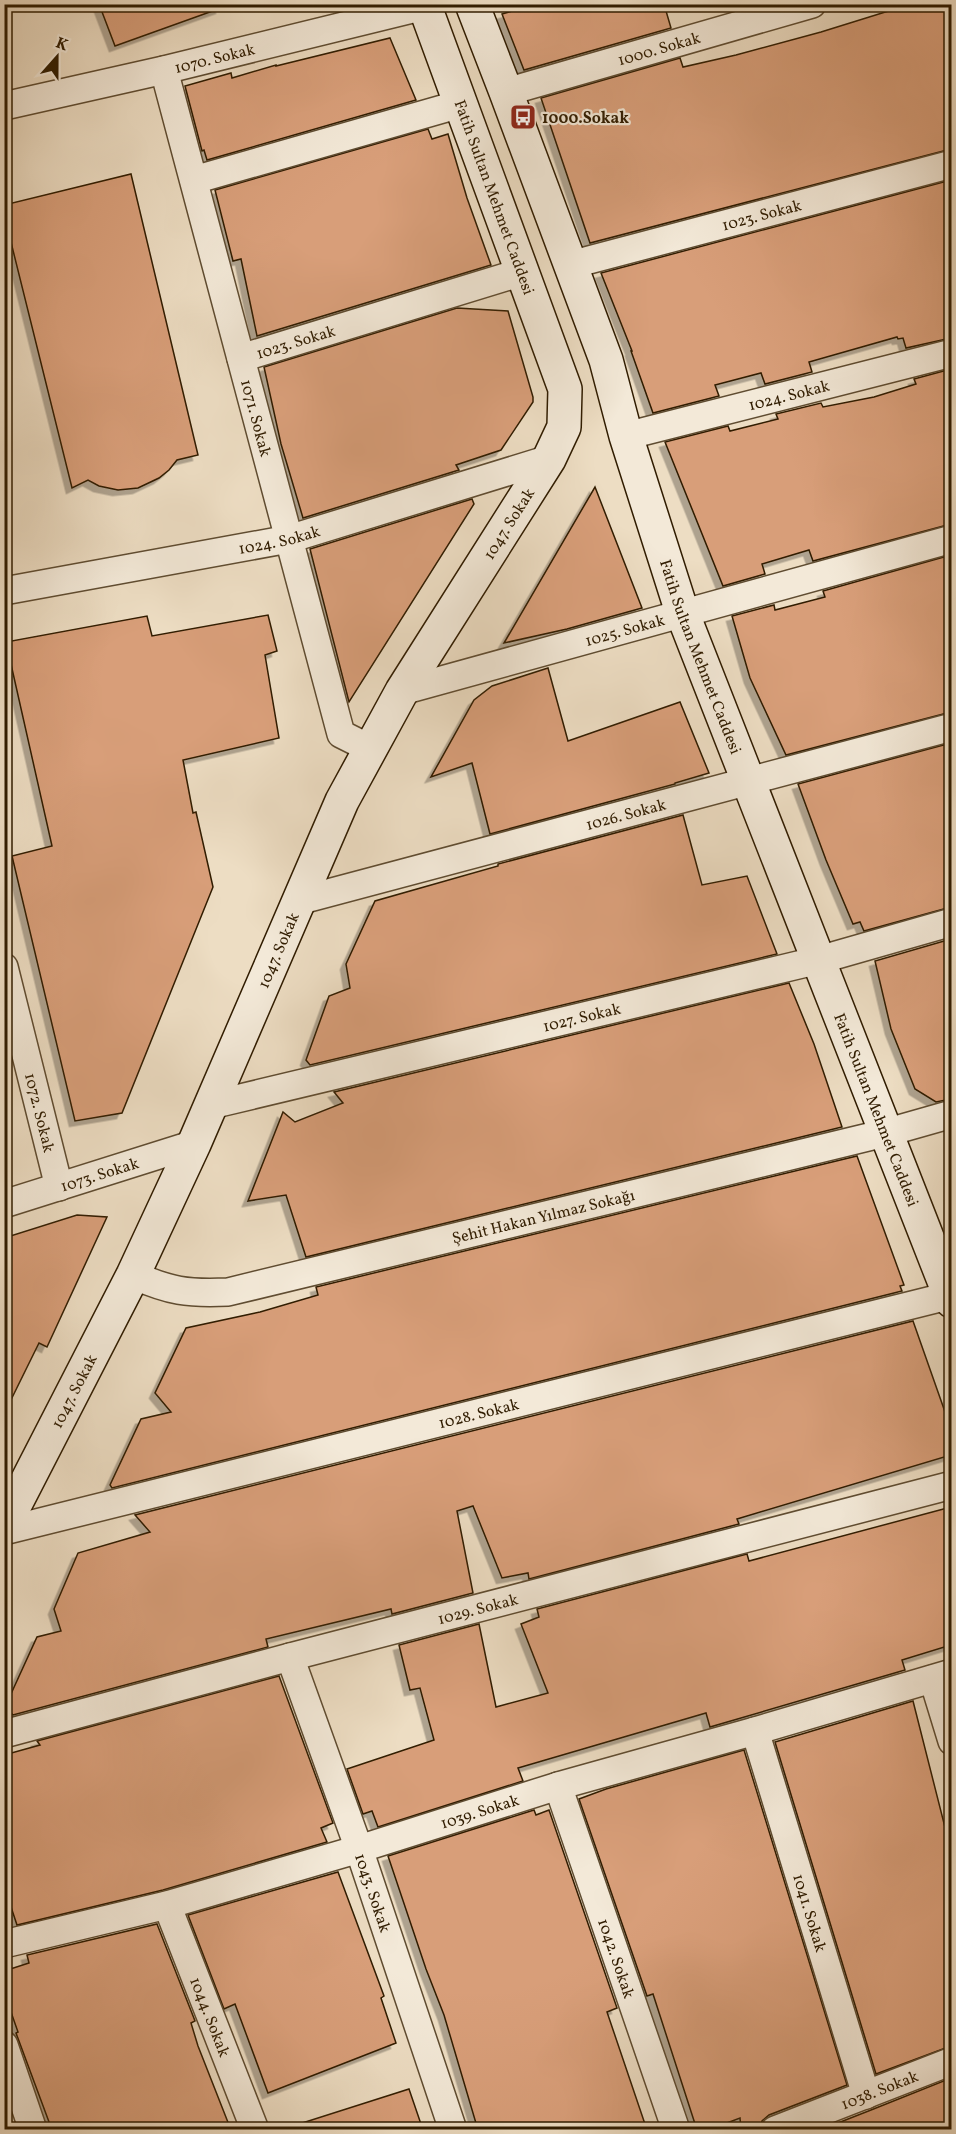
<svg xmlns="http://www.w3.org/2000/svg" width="956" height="2134" font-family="Vollkorn,serif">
<defs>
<filter id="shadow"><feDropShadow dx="-5.5" dy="5.5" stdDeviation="0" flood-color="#0004"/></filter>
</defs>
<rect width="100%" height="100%" fill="#edddc3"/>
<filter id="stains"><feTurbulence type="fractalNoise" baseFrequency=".00333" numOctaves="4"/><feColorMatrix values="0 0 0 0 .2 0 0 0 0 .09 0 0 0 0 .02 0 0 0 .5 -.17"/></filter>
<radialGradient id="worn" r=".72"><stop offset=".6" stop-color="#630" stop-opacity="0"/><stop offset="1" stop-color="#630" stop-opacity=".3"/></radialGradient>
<!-- building -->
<g fill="#d89e79" stroke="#301c00" stroke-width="1.5" filter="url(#shadow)">
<path d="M99 4H220L221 8 115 46Z"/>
<path d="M537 4H664L671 28 524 70 502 14Z"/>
<path d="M911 4H951V149L590 243 541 98 680 58 683 67 736 55 821 32Z"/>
<path d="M390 38 416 100 207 160 204 150 202 151 185 86 231 73 232 78 276 65V66Z"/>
<path d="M428 129 432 139 448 134 467 198 491 265 257 336 241 259 233 261 215 190Z"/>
<path d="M131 174 198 455 177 460 169 470 159 478 138 488 118 490 99 486 88 480 72 488 4 214V205Z"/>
<path d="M951 180V338L906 348 903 338 898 339 897 337 809 362 812 372 765 384 761 373 715 385 719 396 653 413 631 351H632L601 273Z"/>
<path d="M457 308 508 311 533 397V402L501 450 456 465 459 470 303 518 281 444 264 367Z"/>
<path d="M951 369V524L813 561 809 550 762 564 765 574 723 586 665 442 728 426 730 431 778 419 776 414 821 403 823 407 874 397 916 384 914 379Z"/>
<path d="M595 487 642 608 567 629 504 643Z"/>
<path d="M472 499 474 504 349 702 310 549Z"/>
<path d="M951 555V712L786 755 750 678 732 616 774 605 775 610 825 597 823 591Z"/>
<path d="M268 615 277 651 265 655 279 738 183 760 193 813 196 812 213 887 122 1113 75 1121 12 856 52 846 6 642 147 616 152 636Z"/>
<path d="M548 668 568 741 680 702 709 773 675 783V784L490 834 472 763 431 777 474 700 492 686Z"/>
<path d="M951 743V907L864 931 860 922 853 924 826 860 798 784Z"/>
<path d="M683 815 702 885 747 876 777 954 310 1065 306 1060 329 996 350 988 346 964 375 901 498 866V864Z"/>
<path d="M951 939V1099L936 1102 915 1089 891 1029 875 961Z"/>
<path d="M789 983 814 1044 842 1127 306 1257 286 1195 248 1201 283 1112 295 1122 343 1103 334 1092Z"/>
<path d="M857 1156 904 1285 900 1286 902 1291 112 1488 110 1485 141 1419 171 1412 155 1393 186 1328 260 1312 318 1295 316 1287Z"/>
<path d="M77 1215 107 1217 47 1347 39 1343 4 1414V1238Z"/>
<path d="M913 1321 951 1429V1455L737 1519 739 1524 529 1579 528 1573 502 1578 473 1506 457 1511 473 1593 392 1614 391 1609 266 1639 268 1647 13 1715 5 1707 37 1637 61 1631 54 1609 78 1553 150 1532 135 1515Z"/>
<path d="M951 1507V1645L902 1660 905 1670 710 1727 706 1713 518 1768 523 1781 378 1827 372 1811 363 1814 347 1769 434 1740 420 1688 410 1690 399 1645 479 1624 496 1707 548 1693 521 1624 539 1617 537 1609 747 1554 749 1561Z"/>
<path d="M279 1676 333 1823 321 1828 327 1842 163 1890 17 1925 4 1886V1755L40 1745 37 1741Z"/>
<path d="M913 1701 951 1851V2046L876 2074 775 1742Z"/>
<path d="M744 1750 847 2085 769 2115 762 2121 760 2130H741L740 2118 708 2130H697L653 1994 647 1996 579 1799 606 1789Z"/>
<path d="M534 1810 536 1815 549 1810 617 2008 607 2012 647 2130H478L444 2015 426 1969 388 1856Z"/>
<path d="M338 1872 384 1996 381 1998 396 2043 268 2093 235 2004 224 2009 188 1915Z"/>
<path d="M157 1924 195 2021 191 2023 198 2046 231 2130H52L16 2033 18 2032 4 1992V1971L29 1963 27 1955Z"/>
<path d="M951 2078V2130H820L871 2110Z"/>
<path d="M409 2089 423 2130H300L299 2124Z"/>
</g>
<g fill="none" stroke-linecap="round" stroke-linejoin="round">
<defs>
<g id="minor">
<path id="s1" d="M164 70 341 734 369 748"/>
<path id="s2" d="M506 92 812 4"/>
<path id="s3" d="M4 106 164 70 425 6"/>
<path d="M194 180 460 104"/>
<path id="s4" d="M570 265 952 164"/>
<path id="s5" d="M241 358 522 272"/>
<path id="s6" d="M626 436 952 353"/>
<path id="s7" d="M4 591 289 539 549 459"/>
<path id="s8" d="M402 691 952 539"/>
<path id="s9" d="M298 901 952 727"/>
<path id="s10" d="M4 967 59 1187"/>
<path id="s11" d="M211 1105 819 960 952 922"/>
<path id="s12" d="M4 1204 194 1144"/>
<path id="s13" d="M133 1275C170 1291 187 1294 228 1292L885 1133 952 1114"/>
<path id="s14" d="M4 1531 952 1295"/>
<path id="s15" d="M290 1657 359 1849 453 2130"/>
<path d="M933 1679 952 1741"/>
<path id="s16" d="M755 1731 866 2095"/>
<path id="s17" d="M4 1734 290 1657 952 1485"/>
<path id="s18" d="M558 1786 676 2130"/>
<path id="s19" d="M167 1905 255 2130"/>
<path id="s20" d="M4 1944 167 1905 359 1849 558 1786 755 1731 952 1673"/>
<path d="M4 2045 33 2130"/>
<path id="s21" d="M775 2130 952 2061"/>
</g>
<g id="secondary">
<path id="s22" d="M472 4 506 92 606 360 626 436 682 612 952 1301"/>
<path id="s23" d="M4 1526 133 1275 194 1144 342 801 402 691 549 459 564 427 565 389 424 4"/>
</g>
</defs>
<!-- minor casing -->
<use href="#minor" stroke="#5f4c31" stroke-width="30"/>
<!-- secondary casing -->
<use href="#secondary" stroke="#301c00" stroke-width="36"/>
<!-- minor -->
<use href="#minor" stroke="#f3e9d8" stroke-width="27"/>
<!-- secondary -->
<use href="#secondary" stroke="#f3e9d8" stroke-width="33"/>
</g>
<!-- icons -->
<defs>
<symbol id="bus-square" viewBox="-11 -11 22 22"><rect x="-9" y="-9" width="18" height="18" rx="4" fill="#8f2418" stroke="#f3e9d8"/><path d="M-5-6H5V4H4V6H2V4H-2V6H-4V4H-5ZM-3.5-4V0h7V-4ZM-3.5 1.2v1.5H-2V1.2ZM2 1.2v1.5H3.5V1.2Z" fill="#fff"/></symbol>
</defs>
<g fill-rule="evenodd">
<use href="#bus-square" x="508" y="102" width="30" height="30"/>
</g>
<g text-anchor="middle" stroke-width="4.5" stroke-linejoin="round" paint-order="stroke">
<!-- street labels -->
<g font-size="16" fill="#301c00" stroke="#f3e9d8">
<text dy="6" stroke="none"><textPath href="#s2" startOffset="159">1000. Sokak</textPath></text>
<text dy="6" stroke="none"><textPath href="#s3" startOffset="216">1070. Sokak</textPath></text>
<text transform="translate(495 197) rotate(70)" y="6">Fatih Sultan Mehmet Caddesi</text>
<text dy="6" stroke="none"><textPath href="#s4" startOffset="198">1023. Sokak</textPath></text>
<text dy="6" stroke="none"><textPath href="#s5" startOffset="57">1023. Sokak</textPath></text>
<text dy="6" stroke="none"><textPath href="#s6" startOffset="168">1024. Sokak</textPath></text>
<text dy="6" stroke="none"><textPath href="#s1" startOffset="360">1071. Sokak</textPath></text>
<text dy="6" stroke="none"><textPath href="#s23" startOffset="1124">1047. Sokak</textPath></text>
<text dy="6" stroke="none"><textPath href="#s7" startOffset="280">1024. Sokak</textPath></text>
<text dy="6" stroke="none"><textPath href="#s8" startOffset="231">1025. Sokak</textPath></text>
<text dy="6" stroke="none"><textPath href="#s22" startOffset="692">Fatih Sultan Mehmet Caddesi</textPath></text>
<text dy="6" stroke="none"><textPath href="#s9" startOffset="339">1026. Sokak</textPath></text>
<text dy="6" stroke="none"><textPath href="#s23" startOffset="638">1047. Sokak</textPath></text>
<text dy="6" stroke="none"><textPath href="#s11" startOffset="381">1027. Sokak</textPath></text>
<text dy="6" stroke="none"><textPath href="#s22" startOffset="1178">Fatih Sultan Mehmet Caddesi</textPath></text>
<text dy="6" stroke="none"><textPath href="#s10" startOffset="150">1072. Sokak</textPath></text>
<text dy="6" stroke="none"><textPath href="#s12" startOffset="100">1073. Sokak</textPath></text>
<text dy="6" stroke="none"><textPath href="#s13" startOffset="422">Şehit Hakan Yılmaz Sokağı</textPath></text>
<text dy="6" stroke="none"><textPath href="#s23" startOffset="152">1047. Sokak</textPath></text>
<text dy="6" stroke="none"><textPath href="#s14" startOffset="489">1028. Sokak</textPath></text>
<text dy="6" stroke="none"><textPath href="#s17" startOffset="490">1029. Sokak</textPath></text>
<text dy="6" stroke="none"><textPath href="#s20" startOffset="494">1039. Sokak</textPath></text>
<text dy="6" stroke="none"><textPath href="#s15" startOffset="250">1043. Sokak</textPath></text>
<text dy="6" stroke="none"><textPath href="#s16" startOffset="190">1041. Sokak</textPath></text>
<text dy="6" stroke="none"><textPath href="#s18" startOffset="182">1042. Sokak</textPath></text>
<text dy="6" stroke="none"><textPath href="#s19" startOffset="120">1044. Sokak</textPath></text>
<text dy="6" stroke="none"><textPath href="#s21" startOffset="112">1038. Sokak</textPath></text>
</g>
<!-- poi labels -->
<g font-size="16" font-weight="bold" fill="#301c00" stroke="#f3e9d8" text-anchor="start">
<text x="542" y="123">1000.Sokak</text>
</g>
</g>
<!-- margin -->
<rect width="956" height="2134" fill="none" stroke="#edddc3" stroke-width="24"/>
<rect x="6" y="6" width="944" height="2122" fill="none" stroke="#301c00" stroke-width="3"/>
<rect x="12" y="12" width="932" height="2110" fill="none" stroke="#301c00" stroke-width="1.5"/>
<!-- north arrow -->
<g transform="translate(57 57) rotate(21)" stroke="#f3e9d8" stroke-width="4.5" paint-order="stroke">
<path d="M0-4.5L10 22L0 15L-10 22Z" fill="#301c00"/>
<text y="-9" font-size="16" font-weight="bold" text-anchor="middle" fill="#301c00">K</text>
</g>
<rect width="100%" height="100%" filter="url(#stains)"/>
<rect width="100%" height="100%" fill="url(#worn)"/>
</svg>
